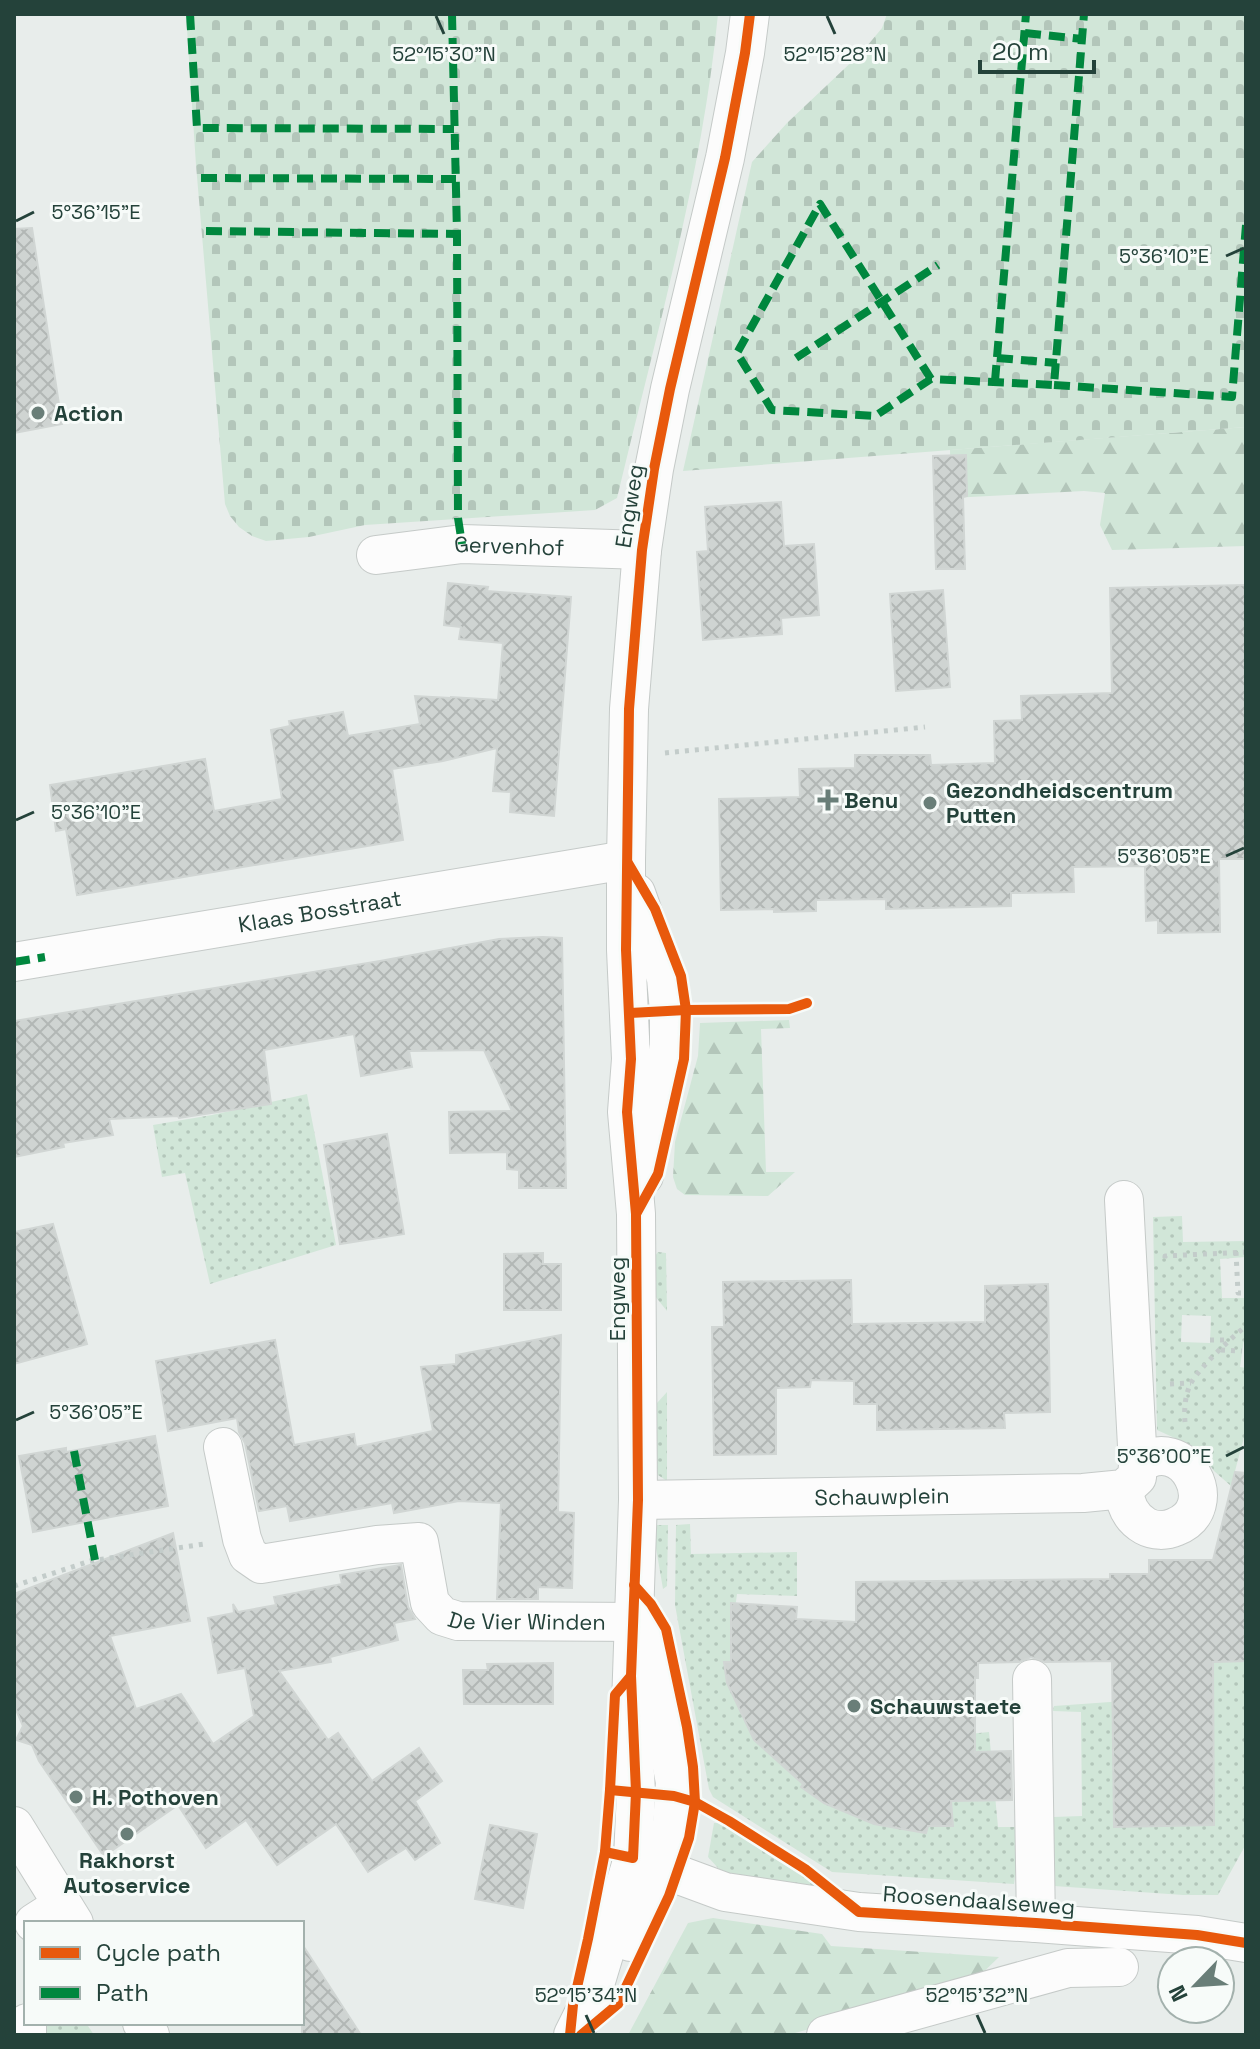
<svg xmlns="http://www.w3.org/2000/svg" width="1260" height="2049" font-family="'Space Grotesk',sans-serif">
<defs>
<pattern id="grass-dots" width="8" height="8" patternUnits="userSpaceOnUse" patternTransform="scale(2)"><rect width="8" height="8" fill="#d1e6d8"/><path d="M2 2h.1M6 6h.1" fill="none" stroke="#b3c6ba" stroke-width="1.8" stroke-linecap="round"/></pattern>
<pattern id="forest-firs" width="22" height="20" patternUnits="userSpaceOnUse" patternTransform="scale(2)"><rect width="22" height="20" fill="#d1e6d8"/><path d="M5 1l3.5 6h-7zM16 11l3.5 6h-7z" fill="#b3c6ba"/></pattern>
<pattern id="cemetery-stones" width="16" height="16" patternUnits="userSpaceOnUse" patternTransform="scale(2)"><rect width="16" height="16" fill="#d1e6d8"/><path d="M2 7V4a2 2 0 0 1 4 0v3zM10 15v-3a2 2 0 0 1 4 0v3z" fill="#b3c6ba"/></pattern>
<pattern id="building-cross-hatch" width="8" height="8" patternUnits="userSpaceOnUse" patternTransform="scale(2)"><rect width="8" height="8" fill="#cfd4d2"/><path d="M0 0l8 8M0 8l8-8" fill="none" stroke="#b2b7b5"/></pattern>
</defs>
<rect width="100%" height="100%" fill="#e8edeb"/>
<!-- grass -->
<g fill="url(#grass-dots)" fill-rule="evenodd">
<path d="M307 1094 336 1245 210 1284 185 1173 162 1177 153 1125 212 1115Z"/>
<path d="M1182 1216 1183 1242 1246 1241V1257L1220 1259 1222 1298H1246V1339H1244L1240 1367 1246 1368V1430L1231 1486 1214 1471 1199 1449 1157 1430 1153 1217ZM1182 1315 1211 1316 1210 1343 1181 1342Z"/>
<path d="M658 1252 666 1253 667 1311 654 1295 655 1256Z"/>
<path d="M667 1392V1481L658 1475 656 1469V1408L657 1403Z"/>
<path d="M690 1524 691 1554 797 1552V1596L737 1594 735 1609 959 1735 989 1732 998 1827H1017V1862L1014 1884 832 1872 713 1797 709 1789 675 1605 676 1525Z"/>
<path d="M656 1525H668L667 1586 663 1589 656 1548Z"/>
<path d="M1205 1655 1246 1657V1844L1218 1895H1183L1054 1886 1053 1817 1082 1816 1081 1712 1053 1711 1054 1706 1208 1695Z"/>
<path d="M714 1823H719L819 1887 728 1879 708 1857Z"/>
<path d="M40 2023H86L94 2035H40Z"/>
</g>
<!-- forest -->
<g fill="url(#forest-firs)">
<path d="M1246 427V546L1112 550 1100 525 1105 493 1084 491 951 498 950 450Z"/>
<path d="M789 1020 790 1028 761 1029 766 1172H795L768 1196 685 1195 677 1189 673 1177 675 1142 698 1056 700 1023Z"/>
<path d="M713 1918 822 1934 831 1946 999 1957 972 1983 788 2035H628L688 1923Z"/>
</g>
<!-- cemetery -->
<g fill="url(#cemetery-stones)">
<path d="M186 14H718C702 178 655 338 617 498L595 510 365 525 309 537 266 541 252 536 239 527 230 516 225 504 196 165Z"/>
<path d="M887 14H1246V427L683 471 752 162 787 123 862 52 882 28Z"/>
</g>
<!-- building -->
<g fill="url(#building-cross-hatch)" stroke="#d1d6d4" stroke-width="2">
<path d="M32 228 62 424 14 433V229Z"/>
<path d="M966 455 967 496 963 497 965 569H936L933 456Z"/>
<path d="M781 502 784 546 814 544 819 615 781 618 782 634 703 640 697 552 708 551 705 507Z"/>
<path d="M448 583 488 587 487 591 571 597 554 816 510 812 511 792 493 791 497 748 443 761 392 769 403 840 77 895 66 829 56 831 50 785 205 759 214 811 282 799 271 730 290 726 289 721 343 712 348 736 420 724 415 696 451 698V697L498 700 503 643 459 639 461 627 444 625Z"/>
<path d="M1246 585V859H1219L1220 932 1158 933V920L1146 921 1145 866 1073 867 1074 892 1011 893V906L886 909V899L816 900V911L774 912V909L721 910 719 799 800 797 799 769 855 768V755H930L931 765 995 763 994 721 1022 720 1021 696 1112 693 1110 588Z"/>
<path d="M943 590 950 687 896 691 890 594Z"/>
<path d="M543 937 562 938 566 1188H519V1170L507 1169V1152L450 1153 449 1112 512 1111 484 1050 409 1051 412 1067 361 1076 354 1034 264 1050 271 1104 179 1118 178 1116 109 1119 113 1135 63 1143 64 1147 14 1157V1021L380 961 499 939Z"/>
<path d="M387 1134 404 1234 340 1244 324 1145Z"/>
<path d="M53 1224 87 1344 14 1364V1232Z"/>
<path d="M543 1253V1264H561V1310H504V1254Z"/>
<path d="M851 1280 852 1324 985 1322V1286L1048 1284 1050 1412 1004 1413 1005 1428 877 1430V1404H854V1381L811 1380 810 1387 776 1388V1454L714 1455 712 1327H724L723 1282Z"/>
<path d="M561 1335 558 1512 574 1513 572 1588 538 1587V1599H497L501 1503 459 1501 394 1513 392 1503 290 1521 287 1506 259 1511 245 1443 239 1432 237 1418 168 1431 156 1361 275 1340 294 1445 354 1434 356 1447 433 1431 421 1367 456 1364V1355Z"/>
<path d="M155 1436 168 1506 33 1532 19 1456 66 1448V1452Z"/>
<path d="M1235 1472 1246 1473V1661L1213 1662 1214 1825 1114 1827 1112 1661 1045 1662 1031 1657 1019 1662 978 1663V1678H975V1752L1011 1751 1012 1800 951 1801 953 1826H928L926 1833 874 1824 824 1803 801 1787 803 1784 754 1740 727 1683 724 1662H731V1603L797 1607 796 1619 856 1622V1582L1110 1579V1574H1149V1560H1213Z"/>
<path d="M173 1533 190 1621 110 1636 136 1709 181 1694 213 1744 254 1716 245 1668 218 1673 208 1618 234 1613 233 1604 238 1612 276 1605 274 1597 342 1584 340 1575 401 1565 408 1607 415 1619 394 1623 398 1640 330 1657 331 1662 279 1671 328 1740 338 1733 372 1781 419 1748 442 1781 415 1801 440 1843 415 1860 406 1848 368 1872 336 1824 277 1865 246 1820 206 1848 178 1805 104 1856 39 1761 32 1745 16 1740 23 1726 14 1705V1594Z"/>
<path d="M553 1663V1704H464L463 1670H488L487 1664Z"/>
<path d="M490 1825 537 1834 523 1908 475 1899Z"/>
<path d="M302 1944 361 2035H302Z"/>
</g>
<g fill="none" stroke-linecap="round" stroke-linejoin="round">
<defs>
<g id="minor">
<path id="s1" d="M376 555 462 544 642 550"/>
<path d="M636 893 666 978 669 1011V1046L644 1176"/>
<path id="s2" d="M14 962 626 860"/>
<path id="s3" d="M223 1447 242 1539 248 1555 261 1564 377 1545 419 1542 430 1603 442 1616 458 1621 643 1622"/>
<path d="M1124 1489C1125 1505 1131 1518 1145 1526 1154 1531 1166 1531 1175 1527 1225 1508 1184 1430 1138 1465"/>
<path id="s4" d="M638 1500 1083 1493 1124 1489 1137 1477 1138 1465 1124 1200"/>
<path d="M1032 1679 1036 1923"/>
<path d="M14 1826 74 1923"/>
<path d="M633 1858 725 1892 859 1912 1036 1923 1197 1935 1246 1943"/>
<path d="M34 1923 62 1905"/>
<path d="M630 1942 660 1868 672 1824 675 1782 647 1638"/>
<path d="M142 2023 150 2035"/>
<path d="M27 2035V2023"/>
<path d="M573 2035 590 2001 633 1858 636 1792 631 1705 638 1500 636 1214 627 1112 631 1059 626 950V860L629 709 642 550 654 469 670 389 725 158 745 53 750 14"/>
<path d="M826 2035 1068 1968 1119 1967"/>
</g>
</defs>
<!-- minor casing -->
<use href="#minor" stroke="#c5cac8" stroke-width="40"/>
<!-- path -->
<g stroke="#c3ccca" stroke-width="5" stroke-dasharray="4 6" stroke-linecap="butt">
<path d="M665 753 925 727"/>
<path d="M1236 1252 1238 1293H1246"/>
<path d="M1165 1258V1256L1246 1252"/>
<path d="M1210 1340H1229"/>
<path d="M1221 1350 1242 1351"/>
<path d="M1170 1384 1191 1383"/>
<path d="M1185 1422C1184 1409 1185 1395 1191 1383 1201 1366 1230 1339 1246 1326"/>
<path d="M14 1586 90 1561 204 1544"/>
</g>
<!-- minor -->
<use href="#minor" stroke="#fcfcfc" stroke-width="38"/>
<!-- quiet -->
<g stroke="#00873e" stroke-width="8" stroke-dasharray="16 8" stroke-linecap="butt">
<path d="M190 14 197 128 454 129"/>
<path d="M452 14 457 234 458 518 462 544"/>
<path d="M1025 33 1082 39"/>
<path d="M201 178 456 179"/>
<path d="M206 231 457 234"/>
<path d="M796 358 938 265"/>
<path d="M997 358 1057 363"/>
<path d="M931 379 820 204 737 353 772 410 875 416 931 379 1054 385 1084 14"/>
<path d="M995 381 1026 14"/>
<path d="M1054 385 1232 397 1246 225"/>
<path d="M14 962 45 957"/>
<path d="M74 1451 95 1560"/>
</g>
<defs>
<g id="cycleway">
<path d="M628 863 655 909 681 976 686 1010 684 1059 658 1174 636 1214"/>
<path d="M630 1013 686 1010 789 1009 807 1003"/>
<path d="M610 1790 674 1796 695 1802 729 1821 805 1869 859 1912 1036 1923 1197 1935 1246 1943"/>
<path d="M605 1852 633 1858 636 1792 631 1676 638 1500 636 1214 627 1112 631 1059 626 950 629 709 642 550 654 469 670 389 725 158 745 53 750 14"/>
<path d="M570 2035 573 2005 588 1939 605 1852 610 1790 615 1695 631 1676"/>
<path d="M581 2035 618 2004 669 1896 689 1838 695 1802 693 1767 687 1727 666 1629 651 1604 634 1585"/>
</g>
</defs>
<!-- cycleway casing -->
<use href="#cycleway" stroke="#f7fbf9" stroke-width="15"/>
<!-- cycleway -->
<use href="#cycleway" stroke="#e8590c" stroke-width="10"/>
</g>
<!-- ticks -->
<path fill="none" stroke="#24423a" stroke-width="3" d="M436 16 444 34M827 16 835 34M16 221 34 212M1226 256 1244 248M16 820 34 812M1226 856 1244 848M16 1420 34 1412M1226 1456 1244 1447M586 2015 594 2033M977 2015 985 2033"/>
<!-- markers -->
<g fill="#697e78" stroke="#f7fbf9" stroke-width="3">
<circle cx="38" cy="413" r="8"/>
<path d="M824 788h8v8h8v8h-8v8h-8v-8h-8v-8h8z"/>
<circle cx="930" cy="803" r="8"/>
<circle cx="854" cy="1706" r="8"/>
<circle cx="76" cy="1797" r="8"/>
<circle cx="127" cy="1834" r="8"/>
</g>
<g text-anchor="middle" stroke-width="6" stroke-linejoin="round" paint-order="stroke">
<!-- poi labels -->
<g font-size="22" font-weight="bold" fill="#24423a" stroke="#f7fbf9" text-anchor="start">
<text x="54" y="421">Action</text>
<text x="946" y="798">Gezondheidscentrum<tspan x="946" dy="25">Putten</tspan></text>
<text x="844" y="808">Benu</text>
<text x="870" y="1714">Schauwstaete</text>
<text x="92" y="1805">H. Pothoven</text>
<text x="127" y="1868" text-anchor="middle">Rakhorst<tspan x="127" dy="25">Autoservice</tspan></text>
</g>
<!-- street labels -->
<g font-size="22" fill="#24423a" stroke="#f7fbf9">
<text transform="translate(629 506) rotate(-81)" y="8">Engweg</text>
<text dy="8" stroke="none"><textPath href="#s1" startOffset="134">Gervenhof</textPath></text>
<text dy="8" stroke="none"><textPath href="#s2" startOffset="310">Klaas Bosstraat</textPath></text>
<text transform="translate(617 1299) rotate(-90)" y="8">Engweg</text>
<text dy="8" stroke="none"><textPath href="#s4" startOffset="244">Schauwplein</textPath></text>
<text dy="8" stroke="none"><textPath href="#s3" startOffset="452">De Vier Winden</textPath></text>
<text transform="translate(979 1900) rotate(4)" y="8">Roosendaalseweg</text>
</g>
</g>
<g font-size="20" text-anchor="middle" fill="#24423a" stroke="#f7fbf9" stroke-width="6" stroke-linejoin="round" paint-order="stroke">
<text x="444" y="61">52°15'30"N</text>
<text x="835" y="61">52°15'28"N</text>
<text x="96" y="219">5°36'15"E</text>
<text x="1164" y="263">5°36'10"E</text>
<text x="96" y="819">5°36'10"E</text>
<text x="1164" y="863">5°36'05"E</text>
<text x="96" y="1419">5°36'05"E</text>
<text x="1164" y="1463">5°36'00"E</text>
<text x="977" y="2002">52°15'32"N</text>
<text x="586" y="2002">52°15'34"N</text>
</g>
<!-- border -->
<rect width="1260" height="2049" fill="none" stroke="#24423a" stroke-width="32"/>
<!-- legend -->
<rect x="24" y="1921" width="280" height="104" fill="#f7fbf9" stroke="#a3b1ad" stroke-width="2"/>
<rect x="40" y="1947" width="40" height="12" fill="#e8590c" stroke="#a3b1ad" stroke-width="2"/>
<text x="96" y="1961" font-size="24" fill="#24423a">Cycle path</text>
<rect x="40" y="1987" width="40" height="12" fill="#00873e" stroke="#a3b1ad" stroke-width="2"/>
<text x="96" y="2001" font-size="24" fill="#24423a">Path</text>
<!-- north arrow -->
<g transform="translate(1196 1985) rotate(245)"><circle r="38" fill="#f7fbf9" stroke="#a3b1ad" stroke-width="2"/>
<path d="M0-6L14 30L0 20L-14 30Z" fill="#697e78"/>
<text y="-12" font-size="22" font-weight="bold" text-anchor="middle" fill="#24423a">N</text>
</g>
<!-- scale -->
<path d="M980 60v12h114v-12" fill="none" stroke="#24423a" stroke-width="4"/>
<text x="992" y="60" font-size="24" fill="#24423a" stroke="#f7fbf9" stroke-width="6" paint-order="stroke">20 m</text>
</svg>
